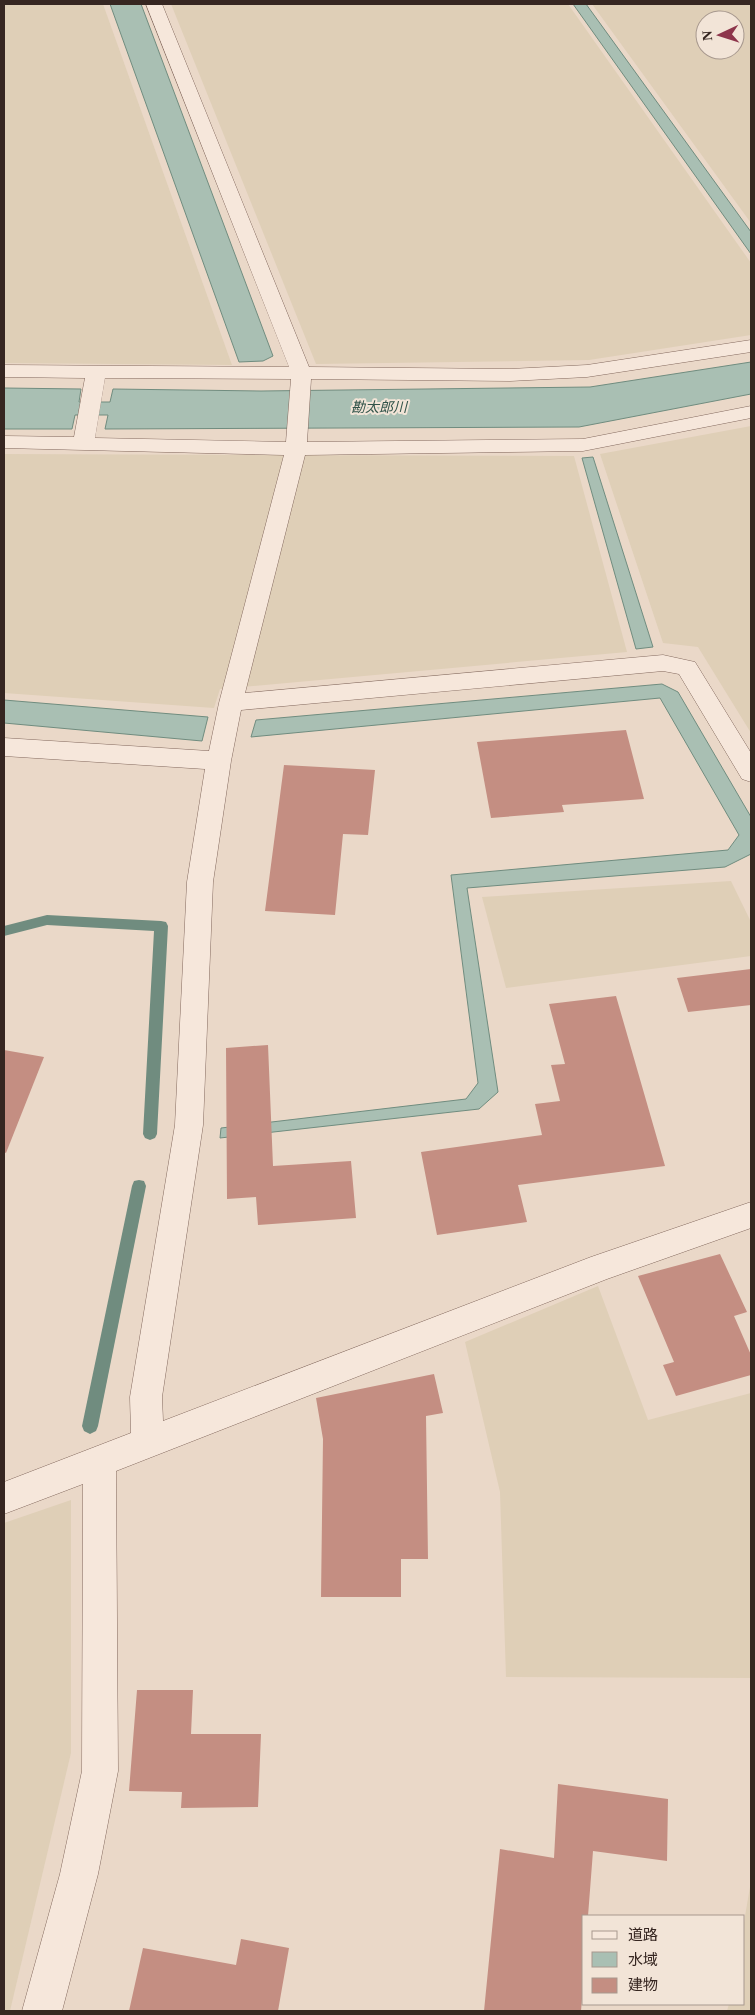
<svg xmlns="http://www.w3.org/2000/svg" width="755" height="2015" font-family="'Times New Roman','Noto Sans JP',serif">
<rect width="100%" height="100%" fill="#ead8c8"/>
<!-- farmland -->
<g fill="#dfcfb7" fill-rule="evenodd">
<path d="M4 4H103L232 365 4 363Z"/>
<path d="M171 4H568L751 263V335L589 360 316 364Z"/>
<path d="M592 4H751V223ZM705 20H735V50H705Z"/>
<path d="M751 426V733L698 647 663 643 600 454Z"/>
<path d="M4 454 574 456 627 652 220 689 214 708 4 693Z"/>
<path d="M731 881 751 922V956L506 988 482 897Z"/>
<path d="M598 1286 648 1420 751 1393V1678L506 1677 500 1492 465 1342Z"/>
<path d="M71 1500V1753L10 2011H4V1523Z"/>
<path d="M751 1881V2011H727L729 2004H744V1922Z"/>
</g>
<!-- water -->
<g fill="#a9bfb3" stroke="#708c7f">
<path d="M110 4H141L273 356 263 361 239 362Z"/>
<path d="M573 4H586L751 232V254Z"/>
<path d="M751 362V394L579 427 105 429 108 415H75L72 429H4V388L81 389 79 402H110L113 389 261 391 590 387Z"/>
<path d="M593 457 653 647 636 649 582 458Z"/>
<path d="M662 684 678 692 751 817V854L725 867 467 888 498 1092 479 1109 220 1138 221 1128 466 1099 478 1083 451 875 728 850 739 835 660 698 251 737 256 720Z"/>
<path d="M4 700 208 717 202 741 4 723Z"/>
</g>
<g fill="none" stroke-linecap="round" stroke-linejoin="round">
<!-- stream -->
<g fill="#708c7f" fill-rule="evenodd">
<path d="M47 915 161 921 166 922 168 926 157 1134 155 1138 150 1140 145 1138 143 1134 154 931 47 925 4 936V926Z"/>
<path d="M139 1180 144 1181 146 1186 98 1426 96 1431 90 1434 84 1431 82 1426 132 1186 134 1181Z"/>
</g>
</g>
<!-- building -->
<g fill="#c48e82">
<path d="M626 730 644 799 562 805 564 812 491 818 477 742Z"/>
<path d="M284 765 375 770 368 835 343 834 335 915 265 911Z"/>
<path d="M751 969V1005L688 1012 677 978Z"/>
<path d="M616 996 665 1166 518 1185 527 1222 437 1235 421 1152 542 1135 535 1104 560 1101 551 1065 565 1064 549 1004Z"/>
<path d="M268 1045 273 1166 351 1161 356 1218 258 1225 256 1197 227 1199 226 1048Z"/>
<path d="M4 1050 44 1057 6 1153 4 1152Z"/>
<path d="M720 1254 747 1312 734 1316 751 1355V1375L676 1396 663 1365 674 1362 638 1276Z"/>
<path d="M434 1374 443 1413 426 1416 428 1559H401V1597H321L323 1439 316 1398Z"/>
<path d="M137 1690H193L191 1734H261L258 1807 181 1808 182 1792 129 1791Z"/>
<path d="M558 1784 668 1799 667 1861 593 1851 588 1916H584V1973L581 2011H484L500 1849 554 1858Z"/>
<path d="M241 1939 289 1948 278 2011H129L143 1948 236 1965Z"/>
</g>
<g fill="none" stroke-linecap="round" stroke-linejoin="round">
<defs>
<path id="minor" d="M146 4H162L309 367 510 369 587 365 751 340V352L587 377 510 381 311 379 307 442 583 439 751 406V418L583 451 305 455 245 693 663 655 695 662 751 753V782L742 779 679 674 663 671 241 710 231 761 213 882 203 1125 162 1397 163 1421 591 1257 751 1202V1228L607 1279 116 1471 118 1771 98 1874 62 2011H22L60 1874 82 1771 83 1484 4 1514V1482L131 1433 130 1397 175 1125 187 882 205 769 4 756V738L209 751 219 703 284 455 4 448V436L74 437 85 378 4 377V365L289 367ZM105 378 291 379 286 442 95 438Z"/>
</defs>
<!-- minor casing -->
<use href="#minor" stroke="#846a5f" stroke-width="1"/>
<!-- minor -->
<use href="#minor" fill="#f6e7db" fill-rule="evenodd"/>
</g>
<g text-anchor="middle" stroke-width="4" stroke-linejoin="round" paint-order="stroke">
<!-- far-water labels -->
<g font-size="14" font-style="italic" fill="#32544a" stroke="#f2e4d7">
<text x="379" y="412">勘太郎川</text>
</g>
</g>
<!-- border -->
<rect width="755" height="2015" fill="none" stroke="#362621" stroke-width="10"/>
<!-- legend -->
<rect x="582" y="1915" width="162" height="90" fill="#f2e4d7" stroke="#a7988e"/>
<rect x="592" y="1931" width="25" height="8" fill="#f6e7db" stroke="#a7988e"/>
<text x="628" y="1940" font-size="15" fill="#362621">道路</text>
<rect x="592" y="1952" width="25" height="15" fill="#a9bfb3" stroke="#a7988e"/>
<text x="628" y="1965" font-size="15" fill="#362621">水域</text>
<rect x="592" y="1978" width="25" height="15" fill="#c48e82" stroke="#a7988e"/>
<text x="628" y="1990" font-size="15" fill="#362621">建物</text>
<!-- north arrow -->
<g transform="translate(720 35) rotate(266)"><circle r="24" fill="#f2e4d7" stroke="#a7988e"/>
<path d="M0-4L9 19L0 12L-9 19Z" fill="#8d354b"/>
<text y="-8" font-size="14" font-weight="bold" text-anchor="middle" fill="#362621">N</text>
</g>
</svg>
